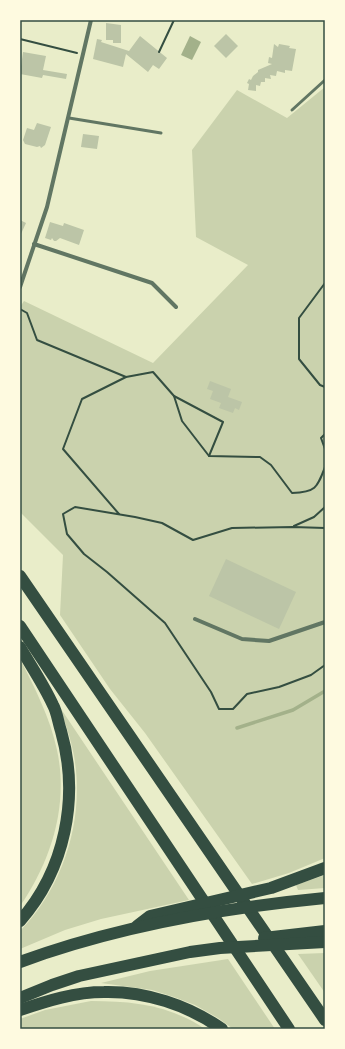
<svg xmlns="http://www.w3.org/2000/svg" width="345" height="1049" font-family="'Varela Round',sans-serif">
<rect width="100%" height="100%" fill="#e9edc9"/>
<!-- green -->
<g fill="#cad2ad">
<path d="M325 87V858L289 873 252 884 145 733 110 689 60 615 63 555 20 512V307L24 301 153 363 248 265 196 237 192 150 237 90 287 118Z"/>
<path d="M20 659C35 688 50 718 57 750 69 805 51 861 20 906Z"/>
<path d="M59 706 189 900 101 919 65 930 20 949V931C64 886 85 818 74 756 71 739 65 722 59 706Z"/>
<path d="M325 875V888L298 890 296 885Z"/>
<path d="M325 953V993L298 954Z"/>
<path d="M228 959 275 1029H233L218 1018 195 1005 174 997 152 990 101 983 150 971Z"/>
<path d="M91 1001C132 1001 170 1005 205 1029H20V1019L45 1010Z"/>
</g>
<!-- water -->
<path fill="#a3b18a" d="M190 36 201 42 192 60 181 55Z"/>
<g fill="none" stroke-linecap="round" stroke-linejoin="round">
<!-- stream -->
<path stroke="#a3b18a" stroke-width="3.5" d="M237 728 293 710 325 691"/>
</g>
<!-- building -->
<g fill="#bcc5a7">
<path d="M106 23 121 25V43H113V40H106Z"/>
<path d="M226 34 238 46 226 58 214 46Z"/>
<path d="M140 36 167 58 159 69 153 65 148 72 126 54 123 67 93 59 97 39 102 40 101 42 129 51Z"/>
<path d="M274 44 278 47 279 44 290 46 289 48 296 49 292 71 285 70V73L277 71 276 76 270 75 271 79 265 78V82H261L260 86 256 85V91L248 90 249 84 247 83 249 79 251 80 253 76 258 72V70L272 64 268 63 269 57 272 58Z"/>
<path d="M23 52 46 56 43 70 67 74 66 79 43 75 42 78 20 74Z"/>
<path d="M37 123 51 127 45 145 41 148 40 146 37 147 25 144 23 140 27 128 34 130Z"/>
<path d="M83 134 99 136 97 149 81 147Z"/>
<path d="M20 220 26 223 20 236Z"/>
<path d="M50 222 63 226 64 223 84 230 79 245 60 238 56 241H54L52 238 51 240 45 238Z"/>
<path d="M210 381 231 389 228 397 242 402 239 410 235 408 233 413 219 408 221 403 210 399 213 391 207 389Z"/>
<path d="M226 559 296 592 279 629 209 596Z"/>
</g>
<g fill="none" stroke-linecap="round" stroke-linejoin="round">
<!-- path -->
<g stroke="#344e41" stroke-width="2">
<path d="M20 39 77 53"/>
<path d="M159 52 174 20"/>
<path d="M325 283 299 318V359L320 385 325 387"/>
<path d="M20 309 27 313 37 340 126 377 153 372 174 396 223 422 209 456 260 457 271 465 292 493C316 492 317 488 325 467"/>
<path d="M174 396 182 421 209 456"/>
<path d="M325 434 321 438 325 449"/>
<path d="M119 514 63 449 82 399 126 377"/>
<path d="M294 526 314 517 325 507"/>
<path d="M325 528 293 527 232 528 193 540 162 523 135 517 75 507 63 514 67 534 84 554 107 572 165 623 211 692 219 709H233L247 694 279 687 311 675 325 665"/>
</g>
<!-- service -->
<g stroke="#617663" stroke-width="3">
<path d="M292 110 325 80"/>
<path d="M69 118 161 133"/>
</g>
<!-- minor -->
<g stroke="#617663" stroke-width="4">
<path d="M34 244 152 283 176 307"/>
<path d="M20 287 47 207 91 20"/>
<path d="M195 619 242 639 269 641 325 622"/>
</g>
<!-- motorway -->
<g stroke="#344e41" stroke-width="12">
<path d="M20 576 325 1020"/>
<path d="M20 626 289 1029"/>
<path d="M20 647C31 666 44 685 53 705 57 712 58 722 61 731 80 797 65 870 20 921"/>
<path d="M137 926 150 916 271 888 325 868"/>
<path d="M264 938 325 931"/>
<path d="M20 962C118 926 221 908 325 898"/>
<path d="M20 998 52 985 79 976 190 952 220 948 325 942"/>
<path d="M20 1010C47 1001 75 992 104 992 145 991 188 1005 222 1029"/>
</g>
</g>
<!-- border -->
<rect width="345" height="1049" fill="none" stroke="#fefae0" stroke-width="42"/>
<rect x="21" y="21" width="303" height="1007" fill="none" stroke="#344e41" stroke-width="1.5"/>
</svg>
